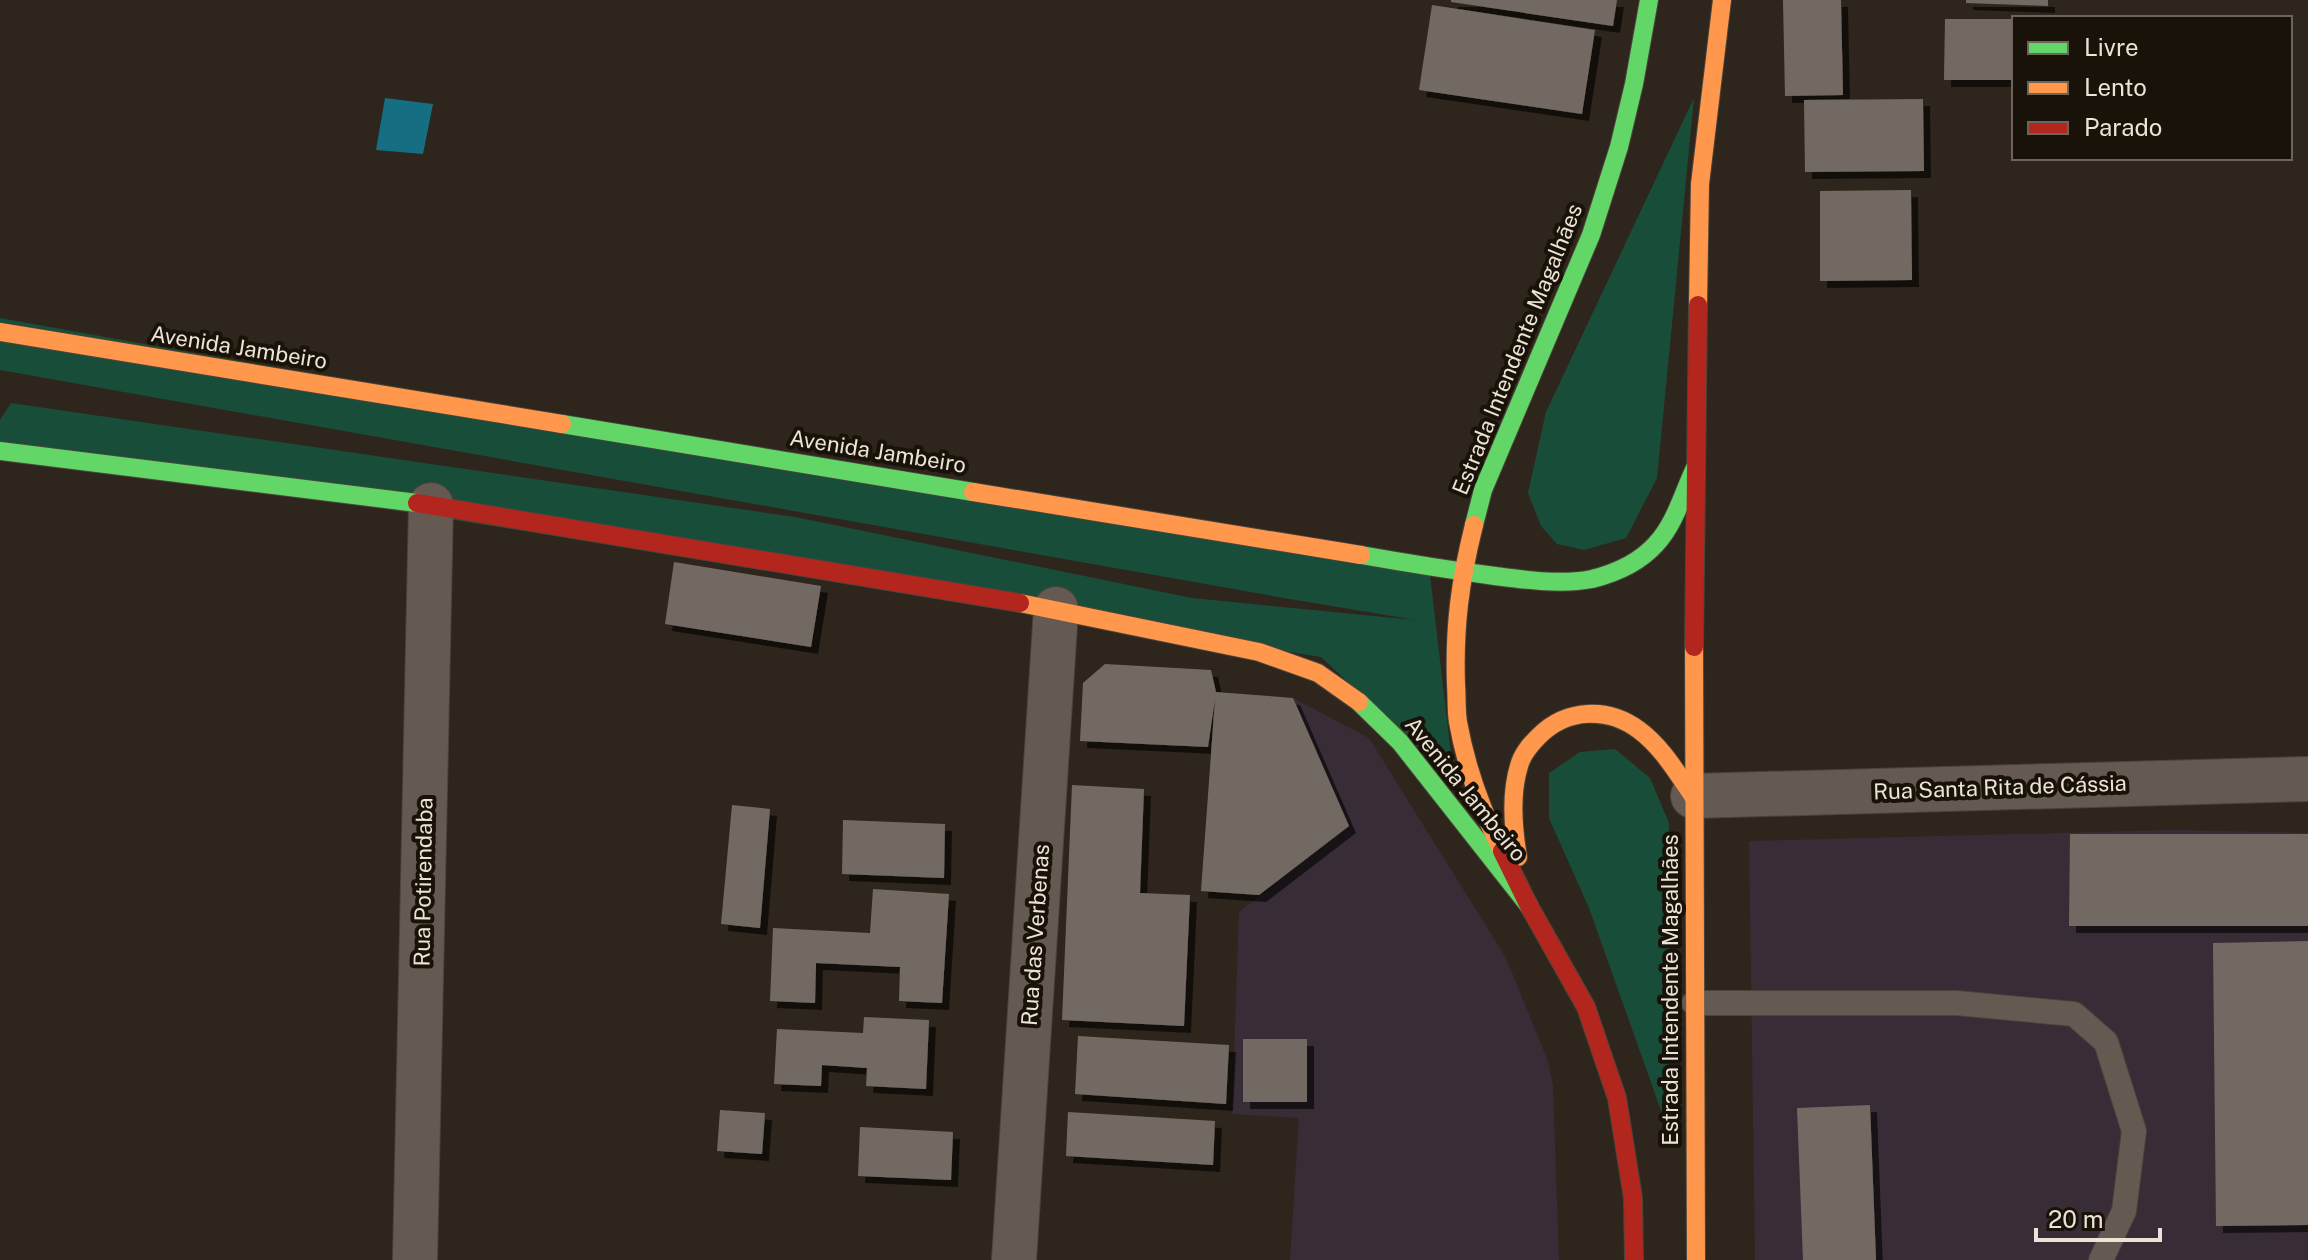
<svg xmlns="http://www.w3.org/2000/svg" width="2308" height="1260" font-family="'Public Sans',sans-serif">
<defs>
<filter id="shadow"><feDropShadow dx="7" dy="7" stdDeviation="0" flood-color="#0009"/></filter>
</defs>
<rect width="100%" height="100%" fill="#2e261c"/>
<!-- industrial -->
<g fill="#382c36">
<path d="M1293 698 1369 738 1506 958 1548 1061 1553 1085 1559 1260H1290L1299 1118 1232 1114 1239 912 1349 826Z"/>
<path d="M2172 830 2308 833V1260H1755L1749 841Z"/>
</g>
<!-- green -->
<g fill="#184e39">
<path d="M1694 98 1657 478 1626 538 1584 550 1557 544 1541 526 1528 493 1546 412Z"/>
<path d="M0 318 1430 575 1454 780 1321 657 0 448V420L11 403 795 517 1192 598 1415 620 1284 598 0 370Z"/>
<path d="M1615 749 1650 778 1669 823V1133L1589 908 1549 818V773L1580 752Z"/>
</g>
<!-- water -->
<path fill="#156e82" d="M385 98 433 104 423 154 376 150Z"/>
<!-- building -->
<g fill="#726b62" filter="url(#shadow)">
<path d="M1451 0H1617L1613 26 1451 2Z"/>
<path d="M1783 0H1841L1843 95 1785 96Z"/>
<path d="M1966 0H2048V6L1966 3Z"/>
<path d="M1432 5 1595 30 1582 114 1419 90Z"/>
<path d="M1945 19H2011V80H1944Z"/>
<path d="M1923 99 1924 171 1805 172 1804 100Z"/>
<path d="M1911 190 1912 280 1820 281V191Z"/>
<path d="M674 562 821 586 811 647 665 624Z"/>
<path d="M1105 664 1211 670 1216 692 1293 698 1349 826 1259 895 1201 891 1215 699 1208 747 1080 741 1083 683Z"/>
<path d="M1072 785 1144 789 1140 893 1190 895 1184 1026 1062 1020Z"/>
<path d="M732 805 770 809 760 928 721 924Z"/>
<path d="M843 820 945 824 944 878 842 874Z"/>
<path d="M2070 834H2308V926H2069Z"/>
<path d="M873 889 949 894 942 1003 899 1001 900 967 816 963 815 1003 770 1001 773 928 870 933Z"/>
<path d="M2308 941V1225L2216 1226 2213 943Z"/>
<path d="M864 1017 929 1020 926 1089 866 1086 867 1068 822 1065 821 1086 774 1084 777 1029 863 1033Z"/>
<path d="M1078 1036 1229 1045 1226 1104 1075 1094Z"/>
<rect x="1243" y="1039" width="64" height="63"/>
<path d="M1870 1105 1876 1260H1803L1797 1108Z"/>
<path d="M720 1110 765 1113 762 1154 717 1151Z"/>
<path d="M1068 1112 1215 1121 1213 1165 1066 1156Z"/>
<path d="M860 1127 953 1132 951 1180 858 1176Z"/>
</g>
<g fill="none" stroke-linecap="round" stroke-linejoin="round">
<defs>
<path id="lane" d="M1694 1003H1956L2074 1014 2106 1042 2134 1131 2124 1211 2101 1260"/>
<g id="street">
<path d="M1693 796 2308 779"/>
<path d="M415 1260 431 505"/>
<path d="M1014 1260 1056 609"/>
</g>
<g id="fast">
<path d="M562 424 973 492"/>
<path d="M0 451 417 503"/>
<path d="M1474 525 1483 490 1591 235 1619 147 1634 84 1649 0"/>
<path d="M1361 555C1406 563 1450 570 1495 576 1526 580 1561 585 1592 579 1616 573 1639 563 1656 544 1675 524 1683 493 1695 468"/>
<path d="M1359 702 1400 742 1529 906"/>
</g>
<g id="slow">
<path d="M1698 305 1700 184 1722 0"/>
<path d="M0 332 562 424"/>
<path d="M973 492 1361 555"/>
<path d="M1474 525C1460 581 1454 627 1456 685 1457 697 1456 710 1458 722 1466 767 1482 811 1502 851"/>
<path d="M1020 603 1259 652 1318 673 1359 702"/>
<path d="M1694 647 1696 1260"/>
<path d="M1518 857C1513 828 1510 795 1519 766 1522 754 1530 745 1539 736 1567 708 1608 707 1639 730 1662 747 1677 773 1693 796"/>
</g>
<g id="jam">
<path d="M417 503 1020 603"/>
<path d="M1694 647 1698 305"/>
<path d="M1502 851 1529 906 1586 1007 1617 1098 1633 1198 1634 1260"/>
</g>
</defs>
<!-- lane casing -->
<use href="#lane" stroke="#4b443b" stroke-width="26"/>
<!-- street casing -->
<use href="#street" stroke="#4b443b" stroke-width="46"/>
<!-- fast casing -->
<use href="#fast" stroke="#4b443b" stroke-width="20"/>
<!-- slow casing -->
<use href="#slow" stroke="#4b443b" stroke-width="20"/>
<!-- jam casing -->
<use href="#jam" stroke="#4b443b" stroke-width="20"/>
<!-- lane -->
<use href="#lane" stroke="#645a52" stroke-width="24"/>
<!-- street -->
<use href="#street" stroke="#645a52" stroke-width="44"/>
<!-- fast -->
<use href="#fast" stroke="#63d668" stroke-width="18"/>
<!-- slow -->
<use href="#slow" stroke="#ff974d" stroke-width="18"/>
<!-- jam -->
<use href="#jam" stroke="#b3261e" stroke-width="18"/>
</g>
<g text-anchor="middle" stroke-width="8" stroke-linejoin="round" paint-order="stroke">
<!-- street labels -->
<g font-size="22" fill="#ece2d6" stroke="#181209">
<text transform="translate(239 347) rotate(9)" y="8">Avenida Jambeiro</text>
<text transform="translate(1517 349) rotate(-68)" y="8">Estrada Intendente Magalhães</text>
<text transform="translate(878 451) rotate(9)" y="8">Avenida Jambeiro</text>
<text transform="translate(2000 787) rotate(-2)" y="8">Rua Santa Rita de Cássia</text>
<text transform="translate(1466 789) rotate(51)" y="8">Avenida Jambeiro</text>
<text transform="translate(423 882) rotate(-89)" y="8">Rua Potirendaba</text>
<text transform="translate(1035 935) rotate(-86)" y="8">Rua das Verbenas</text>
<text transform="translate(1670 990) rotate(-90)" y="8">Estrada Intendente Magalhães</text>
</g>
</g>
<!-- legend -->
<rect x="2012" y="16" width="280" height="144" fill="#181209" stroke="#6d655b" stroke-width="2"/>
<rect x="2028" y="42" width="40" height="12" fill="#63d668" stroke="#6d655b" stroke-width="2"/>
<text x="2084" y="56" font-size="24" fill="#ece2d6">Livre</text>
<rect x="2028" y="82" width="40" height="12" fill="#ff974d" stroke="#6d655b" stroke-width="2"/>
<text x="2084" y="96" font-size="24" fill="#ece2d6">Lento</text>
<rect x="2028" y="122" width="40" height="12" fill="#b3261e" stroke="#6d655b" stroke-width="2"/>
<text x="2084" y="136" font-size="24" fill="#ece2d6">Parado</text>
<!-- scale -->
<path d="M2036 1228v12h124v-12" fill="none" stroke="#ece2d6" stroke-width="4"/>
<text x="2048" y="1228" font-size="24" fill="#ece2d6" stroke="#181209" stroke-width="6" paint-order="stroke">20 m</text>
</svg>
